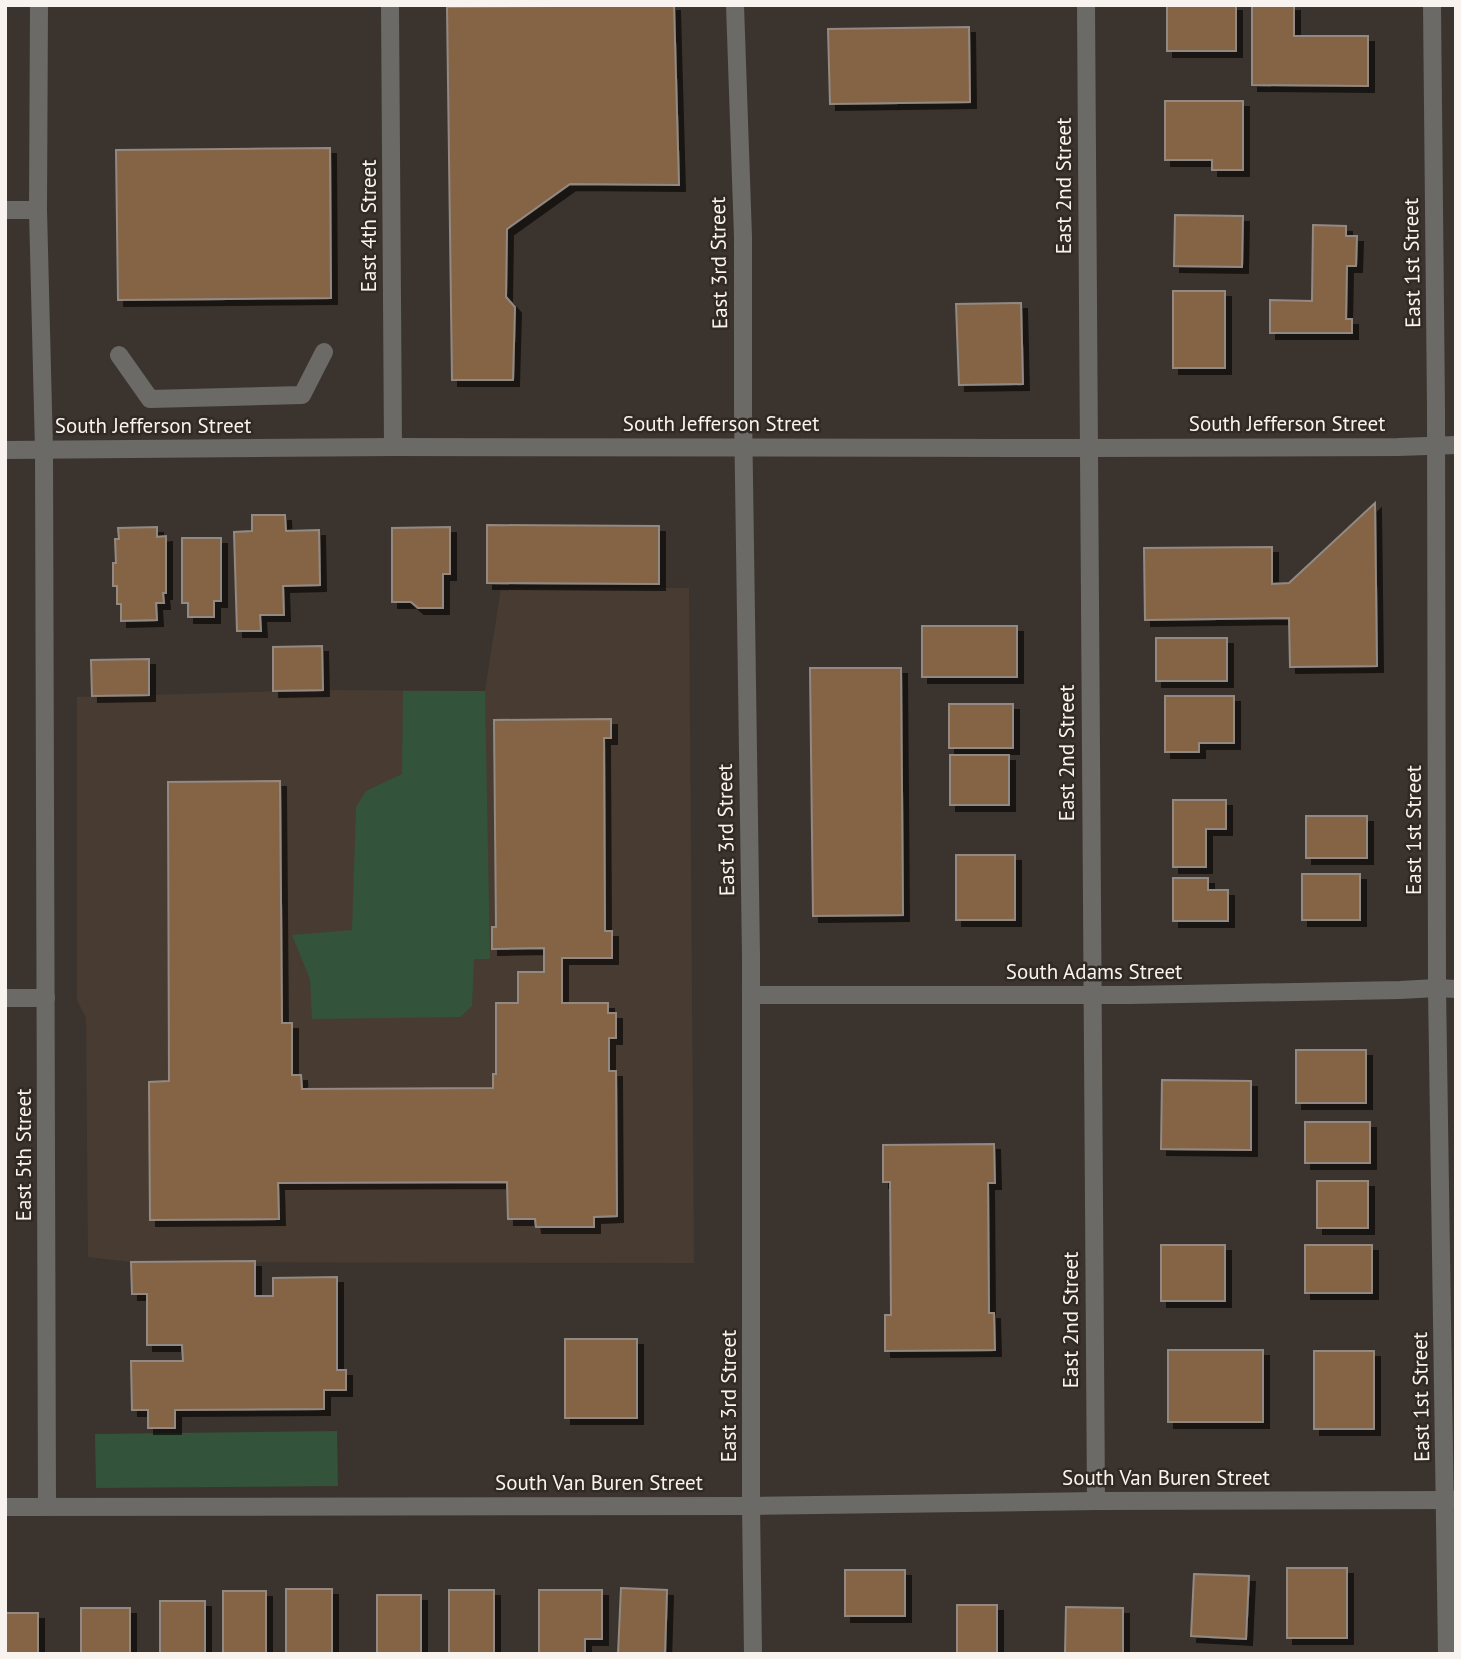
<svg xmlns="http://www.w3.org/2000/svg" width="1461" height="1659" font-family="'PT Sans',sans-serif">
<defs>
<filter id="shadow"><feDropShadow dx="6" dy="6" stdDeviation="0" flood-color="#0009"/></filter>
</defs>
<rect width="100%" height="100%" fill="#3b342e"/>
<!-- built -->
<path fill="#483c32" d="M501 588H689L694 1263 131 1262 88 1257 86 1018 77 1000V697L323 690 485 691Z"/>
<!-- green -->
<g fill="#33533a">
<path d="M403 691H485L490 959H474L472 1006 460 1017 312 1019 310 979 292 935 352 930 356 807 366 791 402 774Z"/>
<path d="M337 1431 338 1486 96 1488 95 1434Z"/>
</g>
<!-- building -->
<g fill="#856344" stroke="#928982" stroke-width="2" filter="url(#shadow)">
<path d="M674 5 679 185 570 184 507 229 506 297 515 307 513 380H452L447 7Z"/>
<rect x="1167" y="5" width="69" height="46"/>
<path d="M1252 5H1294V36H1368V86L1252 85Z"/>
<path d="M969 27 970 102 830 104 828 29Z"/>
<path d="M1165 101H1243V170H1212V160H1165Z"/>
<path d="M330 148 331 298 118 300 116 150Z"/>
<path d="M1175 215 1243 216 1242 267 1174 266Z"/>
<path d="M1313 225 1346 226V236H1357L1356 266H1347L1346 319H1352V333H1270V300L1312 301Z"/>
<rect x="1173" y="291" width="52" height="77"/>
<path d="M1021 303 1023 384 959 385 956 304Z"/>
<path d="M1375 503 1377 666 1290 667 1289 618 1145 620 1144 548 1272 547V584L1289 583Z"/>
<path d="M252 515H285L286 531 319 530 320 585 283 586 284 615H260L261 631H237L234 532 252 531Z"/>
<path d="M487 525 659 526V584L487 583Z"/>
<path d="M157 527V537L166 536V593H163L164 603H156L157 620 121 621V604H117V586H113V563H116L115 539H119L118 528Z"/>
<path d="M450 527V574H443V608H418L411 602H392V528Z"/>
<path d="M182 538H221V601H214V617H188V603H182Z"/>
<rect x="922" y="626" width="95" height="51"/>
<rect x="1156" y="638" width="71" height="43"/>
<path d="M322 646 323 690 273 691V647Z"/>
<path d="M149 659V695L92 696 91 660Z"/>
<path d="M810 668H901L903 915 813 916Z"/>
<path d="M1165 696H1234V743H1199V752H1165Z"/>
<rect x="949" y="704" width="64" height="44"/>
<path d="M611 719V738H604L605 931H612V958H562V1003H608V1013H616V1038H609V1071H616L617 1216 594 1217V1227H536L535 1219H508L507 1182 278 1183 279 1219 150 1220 149 1082 169 1081 168 782 280 781 282 1023H292V1075H301L302 1089 493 1088V1074H496V1003H518V972H544V948L492 949V927H496L494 720Z"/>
<rect x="950" y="755" width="59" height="50"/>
<path d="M1173 800H1226V829H1206V867H1173Z"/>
<rect x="1306" y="816" width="61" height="42"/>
<rect x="956" y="855" width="59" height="65"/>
<rect x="1302" y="874" width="58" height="46"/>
<path d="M1173 878H1208V890H1228V921H1173Z"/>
<rect x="1296" y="1050" width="70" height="53"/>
<path d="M1162 1080 1251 1081V1150L1161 1149Z"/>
<rect x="1305" y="1122" width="65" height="41"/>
<path d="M994 1144 995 1183H988L989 1313H994L995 1350 885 1351V1315H891L890 1182H883V1145Z"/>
<rect x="1317" y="1181" width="51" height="47"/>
<rect x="1161" y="1245" width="64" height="56"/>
<rect x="1305" y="1245" width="67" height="48"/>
<path d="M255 1261V1296H273V1278L337 1277V1370H346V1390H324V1409L175 1410V1428H148V1410H132L131 1361H183L182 1345H147V1294H132L131 1262Z"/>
<rect x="565" y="1339" width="72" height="79"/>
<rect x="1168" y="1350" width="95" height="72"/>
<rect x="1314" y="1351" width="60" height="78"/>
<rect x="1287" y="1568" width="60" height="70"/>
<rect x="845" y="1570" width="60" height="46"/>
<path d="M1194 1574 1249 1576 1246 1639 1191 1636Z"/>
<path d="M621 1588 667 1590 665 1654H618Z"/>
<rect x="286" y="1589" width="46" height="65"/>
<rect x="449" y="1590" width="45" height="64"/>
<path d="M539 1590H602V1639H585V1654H539Z"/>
<rect x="223" y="1591" width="43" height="63"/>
<rect x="377" y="1595" width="44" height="59"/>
<rect x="160" y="1601" width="45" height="53"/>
<rect x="957" y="1605" width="40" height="49"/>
<path d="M1066 1607 1123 1608V1654H1065Z"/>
<rect x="81" y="1608" width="49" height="46"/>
<rect x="5" y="1613" width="33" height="41"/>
</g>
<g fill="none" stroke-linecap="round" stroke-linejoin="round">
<!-- minor -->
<g stroke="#6c6a66" stroke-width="18">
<path d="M39 5 38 210 44 450 47 1507"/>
<path d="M390 5 393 447"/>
<path d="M735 5 743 237V411L751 956V1506L753 1654"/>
<path d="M1086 5 1096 1501"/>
<path d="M1432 5 1436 408 1437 988 1447 1654"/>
<path d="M5 210H38"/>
<path d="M119 355 150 399 302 395 324 352"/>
<path d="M5 450 393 447 1088 448 1398 447 1456 445"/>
<path d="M751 995H1130L1400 990 1437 988 1456 989"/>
<path d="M5 998H46"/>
<path d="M5 1507 751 1506 1096 1501 1456 1500"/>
</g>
</g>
<g text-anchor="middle" stroke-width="5" stroke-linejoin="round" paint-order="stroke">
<!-- street labels -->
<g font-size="21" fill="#f8f3ef" stroke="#312a24">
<text transform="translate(1064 186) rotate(-90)" y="7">East 2nd Street</text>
<text transform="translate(369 226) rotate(-90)" y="7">East 4th Street</text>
<text transform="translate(719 263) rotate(-91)" y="7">East 3rd Street</text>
<text transform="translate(1412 263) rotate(-91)" y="7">East 1st Street</text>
<text x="721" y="431">South Jefferson Street</text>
<text x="1287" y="431">South Jefferson Street</text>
<text x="153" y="433">South Jefferson Street</text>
<text transform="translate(1067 753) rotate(-90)" y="7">East 2nd Street</text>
<text transform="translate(726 830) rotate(-91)" y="7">East 3rd Street</text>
<text transform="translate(1414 830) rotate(-90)" y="7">East 1st Street</text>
<text x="1094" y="979">South Adams Street</text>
<text transform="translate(24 1155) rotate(-90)" y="7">East 5th Street</text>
<text transform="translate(1071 1320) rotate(-90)" y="7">East 2nd Street</text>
<text transform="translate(729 1396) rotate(-90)" y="7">East 3rd Street</text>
<text transform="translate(1421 1397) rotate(-91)" y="7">East 1st Street</text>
<text x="1166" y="1485">South Van Buren Street</text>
<text x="599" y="1490">South Van Buren Street</text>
</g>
</g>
<!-- border -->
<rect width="1461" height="1659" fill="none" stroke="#f8f3ef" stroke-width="14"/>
</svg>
